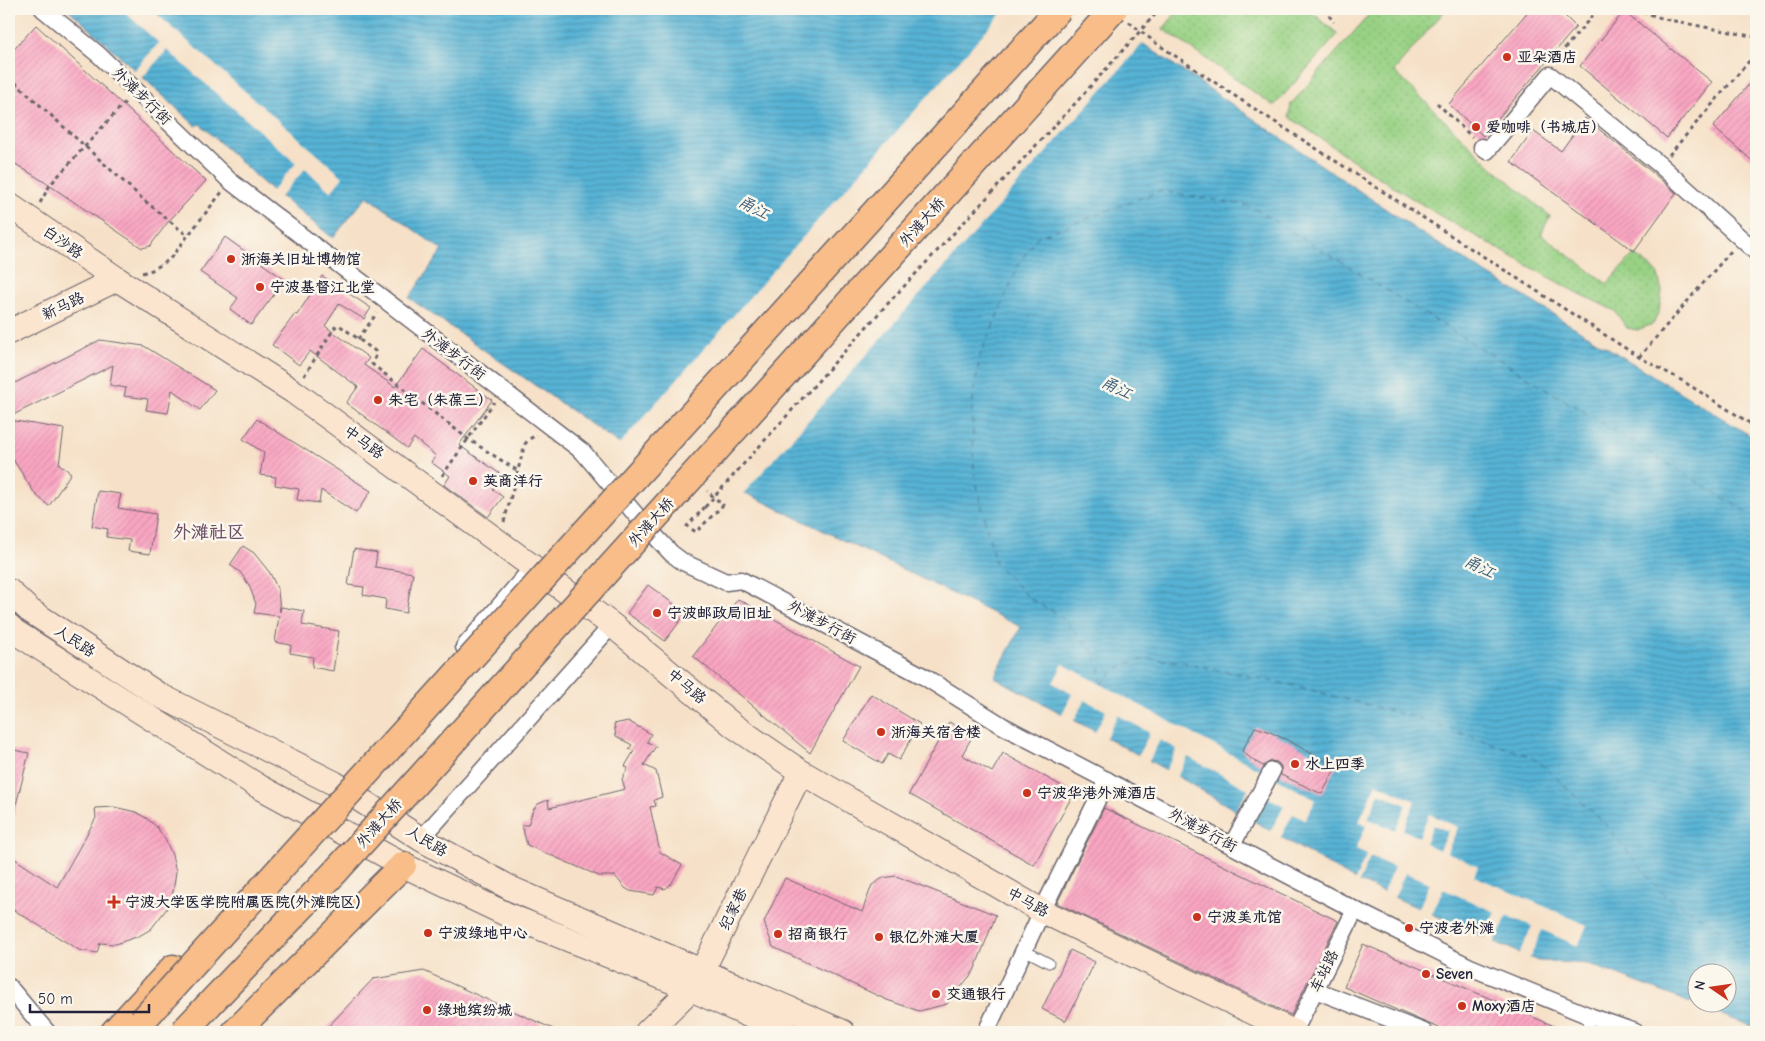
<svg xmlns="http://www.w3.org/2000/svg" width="1765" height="1041" font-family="'Comic Neue','LXGW WenKai TC',sans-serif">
<defs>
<pattern id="green-dots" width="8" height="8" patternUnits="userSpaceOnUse" patternTransform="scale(1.25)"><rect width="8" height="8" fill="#98d184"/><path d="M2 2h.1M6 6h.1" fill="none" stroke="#83b373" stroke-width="1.8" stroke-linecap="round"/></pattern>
<pattern id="water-rules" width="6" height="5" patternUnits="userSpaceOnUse" patternTransform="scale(1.25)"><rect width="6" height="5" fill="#57b3d5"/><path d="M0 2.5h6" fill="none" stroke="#4891ae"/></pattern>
<pattern id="building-hatch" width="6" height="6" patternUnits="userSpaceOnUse" patternTransform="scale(1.25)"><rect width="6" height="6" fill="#faa6c2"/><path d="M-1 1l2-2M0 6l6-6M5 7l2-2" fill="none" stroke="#d68fa8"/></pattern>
</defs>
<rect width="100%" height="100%" fill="#fbf7ec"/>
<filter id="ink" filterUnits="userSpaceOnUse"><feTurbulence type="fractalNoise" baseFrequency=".02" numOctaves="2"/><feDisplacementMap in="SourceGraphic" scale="10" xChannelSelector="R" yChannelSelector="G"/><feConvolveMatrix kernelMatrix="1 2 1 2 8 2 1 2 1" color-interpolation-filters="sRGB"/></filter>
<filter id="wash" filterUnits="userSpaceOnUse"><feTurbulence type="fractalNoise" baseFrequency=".0096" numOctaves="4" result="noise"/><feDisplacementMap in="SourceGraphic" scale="20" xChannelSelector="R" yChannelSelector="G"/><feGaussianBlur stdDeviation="1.12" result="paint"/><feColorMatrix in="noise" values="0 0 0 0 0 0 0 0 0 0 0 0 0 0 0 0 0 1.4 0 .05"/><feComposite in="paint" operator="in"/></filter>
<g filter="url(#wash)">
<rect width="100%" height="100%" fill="#f6e1c8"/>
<!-- green -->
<g fill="url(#green-dots)" stroke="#5d7a60">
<path d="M1179 9H1308L1338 34 1274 106 1163 29Z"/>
<path d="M1374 9H1446L1394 71 1492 167 1550 216 1541 234 1607 284 1634 254 1657 272 1662 291 1659 312 1653 324 1637 330 1627 328 1615 311 1568 288 1442 217 1378 177 1289 117 1291 104Z"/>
</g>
<!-- water -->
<path fill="url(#water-rules)" stroke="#3c6a88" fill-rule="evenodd" d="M68 9H1092L1424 235 1756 439V1028L1589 964 1538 961 1351 878 1172 773 994 677 1021 627 748 494 624 447 409 298 442 250 367 196 333 238 262 182 200 124 196 126ZM1698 974H1728V1004H1698Z"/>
<!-- pier -->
<g fill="#f6e1c8" fill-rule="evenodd">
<path d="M121 9H151L343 177 331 192 305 169 279 198 271 192 296 163 167 50 141 79 133 72 159 43Z"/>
<path d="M1005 9H1096L1144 42 743 494 624 449 618 446Z"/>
<path d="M1063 664 1316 800 1305 820 1293 814 1280 839 1270 833 1284 806 1265 796 1251 822 1235 813 1248 789 1188 757 1176 778 1165 772 1177 749 1160 740 1148 763 1137 757 1150 733 1118 715 1105 739 1094 734 1106 711 1085 700 1073 722 1061 716 1072 694 1053 683Z"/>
<path d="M1376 783 1415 801 1403 830 1419 837 1429 814 1458 827 1447 852 1478 866 1474 876 1587 925 1578 946 1542 930 1529 960 1519 955 1532 926 1507 916 1494 944 1483 940 1495 912 1443 889 1431 916 1418 910 1430 883 1405 873 1393 900 1382 895 1394 867 1370 857 1358 884 1354 882 1367 854 1356 849 1366 826 1359 822ZM1379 793 1406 805 1395 830 1368 819ZM1433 825 1448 831 1439 850 1425 843Z"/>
</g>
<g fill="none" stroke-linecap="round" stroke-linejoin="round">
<!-- ferry -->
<g stroke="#375c79" stroke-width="1" stroke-dasharray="6 5" stroke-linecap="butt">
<path d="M1101 684 1100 668 1091 649 1059 615 1029 598 995 563 974 472 972 407 980 356 1020 262 1037 237 1160 191 1250 206 1756 518"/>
<path d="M1102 684 1115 670 1128 663 1149 659 1182 662 1300 687 1421 719 1535 758 1603 822 1662 893 1749 948 1756 950"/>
</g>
</g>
<g id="blocks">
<!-- building -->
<g fill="url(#building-hatch)">
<path d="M1530 9H1558L1576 27 1483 136 1449 104Z"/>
<path d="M1624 11 1712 82 1667 138 1580 66Z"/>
<path d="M36 25 206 181 168 222 150 246 142 248 43 181 9 160V55Z"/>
<path d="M1756 76V164L1713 127Z"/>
<path d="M1585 118 1653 173 1676 193 1634 251 1511 162 1533 131 1561 151Z"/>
<path d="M225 237 285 280 251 325 230 309 238 298 200 272Z"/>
<path d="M322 276 371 308 364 319 339 304 325 326 369 358 364 365 395 387 423 349 492 400 459 445 503 476 493 490 503 497 488 517 444 485 450 476 431 462 436 456 414 438 407 448 346 403 358 387 310 351 299 365 272 345 295 314 297 315Z"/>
<path d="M100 340 144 346 215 390 200 410 172 390 168 413 146 410 148 399 124 396 126 388 110 385 113 365 9 417V386Z"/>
<path d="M257 419 371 491 356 513 321 490 319 503 297 500 299 489 275 485 276 477 260 475 264 453 243 439Z"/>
<path d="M9 420 64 429 59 464 71 473 49 506 35 494 9 453Z"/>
<path d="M98 491 121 494 118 508 156 514 150 554 128 551 130 540 106 537 108 529 92 526Z"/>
<path d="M243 546 254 553 270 573 278 590 280 612 281 607 304 611 302 625 339 631 333 671 312 667 313 657 290 653 291 645 275 642 279 616 254 613 256 604 249 585 240 572 230 565Z"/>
<path d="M354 549 377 553 375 567 413 573 406 613 385 609 386 599 363 595 364 587 348 585Z"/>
<path d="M648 585 686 613 665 641 627 613Z"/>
<path d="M738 599 859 666 810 753 693 656Z"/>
<path d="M871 694 920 724 899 760 888 754 882 764 843 741Z"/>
<path d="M628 721 651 734 647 742 656 746 644 765 656 771 662 797 654 800 656 806 650 807 660 852 682 865 671 884 665 889 658 887 654 895 630 891 625 888 615 876H599L527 845 522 825H528L533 810 538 804 548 800 549 808 625 789 622 779 628 768 625 766 634 751 629 749 632 745 616 736 614 724Z"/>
<path d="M949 722 973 735 962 755 992 772 1003 753 1074 793 1034 865 909 794Z"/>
<path d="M1255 727 1268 731 1289 741 1336 767 1322 794 1281 775V766L1277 762 1271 761 1263 766 1254 761 1242 751Z"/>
<path d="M9 749 29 753 13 817 9 816Z"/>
<path d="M114 807 136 812 146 818 157 827 166 841 172 855 176 872 173 892 168 907 151 929 139 936 116 944 100 943 97 953 79 950 9 907V855L57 887 96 818 95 808Z"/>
<path d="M1104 808 1338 921 1291 1015 1057 903Z"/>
<path d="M896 876 996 915 974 971 947 1004 919 1011 887 1000 773 947 764 922 785 878 862 912 872 885 883 878Z"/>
<path d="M1363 944 1568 1032H1449L1422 1021 1344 987Z"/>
<path d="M1070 950 1095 962 1066 1021 1042 1009Z"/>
<path d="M424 971 468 991 560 1032H323L373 979Z"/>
</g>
</g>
</g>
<g filter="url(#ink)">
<use href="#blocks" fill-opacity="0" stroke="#6c656c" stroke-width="1"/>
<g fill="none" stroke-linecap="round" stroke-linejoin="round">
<defs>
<g id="lane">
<path d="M1024 950 1049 963"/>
<path d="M1584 1032 1592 1017"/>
</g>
<g id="street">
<path d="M43 9 99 55 230 181 583 452 642 522 671 553 683 562 726 582 741 580 923 676 1003 726 1355 910 1470 967 1592 1017 1635 1032"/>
<path d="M1482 147 1487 151 1550 75 1660 165 1756 252"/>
<path d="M464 647 533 567"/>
<path d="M421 839 612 625"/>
<path d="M1232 845 1272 771"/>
<path d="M9 987 47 1032"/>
<path d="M1315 990 1424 1032"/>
<path d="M986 1032 1042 911 1107 780"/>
<path d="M1294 1032 1355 910"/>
</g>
<g id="secondary">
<path d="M9 205 117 279 294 392 612 625 734 726 801 772 1042 911 1294 1032"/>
<path d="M9 332 117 279"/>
<path d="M9 591 29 610 159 695 334 783 421 839 512 889 843 1032"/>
<path d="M9 626 15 632 258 786 403 865 508 915 691 989 785 1032"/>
<path d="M647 1032 691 989 702 971 801 772"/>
</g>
<g id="primary">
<path d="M114 1032 173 968"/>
<path d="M235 1032 403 865"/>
</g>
</defs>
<!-- lane casing -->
<use href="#lane" stroke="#6c656c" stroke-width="11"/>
<!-- street casing -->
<use href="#street" stroke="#6c656c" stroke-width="19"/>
<!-- secondary casing -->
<use href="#secondary" stroke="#6c656c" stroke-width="26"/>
<!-- primary casing -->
<use href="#primary" stroke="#6c656c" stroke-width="29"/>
<!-- path -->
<g stroke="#6c656c" stroke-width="3" stroke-dasharray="4 4" stroke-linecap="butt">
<path d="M1324 9 1334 22"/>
<path d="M1635 9 1664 19 1756 37"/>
<path d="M1129 22 1156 43 1241 100 1639 357 1681 380 1756 427"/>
<path d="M1554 61 1598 9"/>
<path d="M9 77 145 201 188 236"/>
<path d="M1437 103 1472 137"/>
<path d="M1669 155 1756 53"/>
<path d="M40 203 50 185 126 101"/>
<path d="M1751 228 1756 222"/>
<path d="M142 273 152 270 169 260 222 192"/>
<path d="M358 339 377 313"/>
<path d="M1639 357 1732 250"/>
<path d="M304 376 335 327 339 325 375 351 376 355 372 364 468 439 518 471"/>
<path d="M442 476 494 402"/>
<path d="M705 507 687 526 696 532 723 505 707 491"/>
<path d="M504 522 525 444 529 439 537 435"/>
</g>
<!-- lane -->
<use href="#lane" stroke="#fff" stroke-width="9"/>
<!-- street -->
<use href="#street" stroke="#fff" stroke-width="16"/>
<!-- secondary -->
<use href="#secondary" stroke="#fce5cf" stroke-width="24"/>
<!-- primary -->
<use href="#primary" stroke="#f8bd88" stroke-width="26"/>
<defs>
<g id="primary-bridge">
<path d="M142 1021 1059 9"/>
<path d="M183 1032 336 871 1114 9"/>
</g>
</defs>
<!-- primary-bridge casing -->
<use href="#primary-bridge" stroke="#6c656c" stroke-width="29" stroke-linecap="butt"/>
<!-- path-bridge -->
<path stroke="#6c656c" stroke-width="3" stroke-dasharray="4 4" stroke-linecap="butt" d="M705 507 879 313 1071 108 1160 9"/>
<!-- primary-bridge -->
<use href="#primary-bridge" stroke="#f8bd88" stroke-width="26"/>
</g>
</g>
<!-- markers -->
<g fill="#c8321e" stroke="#fbf7ec" stroke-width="2">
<circle cx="1507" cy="57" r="5"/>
<circle cx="1476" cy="127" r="5"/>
<circle cx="231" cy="259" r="5"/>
<circle cx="260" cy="287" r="5"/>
<circle cx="378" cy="400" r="5"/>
<circle cx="473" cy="481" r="5"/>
<circle cx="657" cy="613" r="5"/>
<circle cx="881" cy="732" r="5"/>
<circle cx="1295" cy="764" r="5"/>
<circle cx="1027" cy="793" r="5"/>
<path d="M111.5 894.5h5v5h5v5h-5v5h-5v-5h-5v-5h5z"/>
<circle cx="1197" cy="917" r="5"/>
<circle cx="1409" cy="928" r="5"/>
<circle cx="428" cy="933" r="5"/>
<circle cx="778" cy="934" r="5"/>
<circle cx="879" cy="937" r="5"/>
<circle cx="1426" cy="974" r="5"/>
<circle cx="936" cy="994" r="5"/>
<circle cx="1462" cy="1006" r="5"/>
<circle cx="427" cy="1010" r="5"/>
</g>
<g text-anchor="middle" stroke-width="5" stroke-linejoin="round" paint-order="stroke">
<!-- poi labels -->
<g font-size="15" font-weight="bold" fill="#22223b" stroke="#fbf7ec" text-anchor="start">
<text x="1517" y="62">亚朵酒店</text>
<text x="1486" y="132">爱咖啡（书城店）</text>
<text x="241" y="264">浙海关旧址博物馆</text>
<text x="270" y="292">宁波基督江北堂</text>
<text x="388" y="405">朱宅（朱葆三）</text>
<text x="483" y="486">英商洋行</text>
<text x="667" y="618">宁波邮政局旧址</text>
<text x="891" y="737">浙海关宿舍楼</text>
<text x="1305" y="769">水上四季</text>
<text x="1037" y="798">宁波华港外滩酒店</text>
<text x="125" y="907">宁波大学医学院附属医院(外滩院区)</text>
<text x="1207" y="922">宁波美术馆</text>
<text x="1419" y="933">宁波老外滩</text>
<text x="438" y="938">宁波绿地中心</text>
<text x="788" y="939">招商银行</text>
<text x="889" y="942">银亿外滩大厦</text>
<text x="1436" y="979">Seven</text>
<text x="946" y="999">交通银行</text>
<text x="1472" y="1011">Moxy酒店</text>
<text x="437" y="1015">绿地缤纷城</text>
</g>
<!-- street labels -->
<g font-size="15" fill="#22223b" stroke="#fbf7ec">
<text transform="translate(142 96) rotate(44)" y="5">外滩步行街</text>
<text transform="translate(922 222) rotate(-48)" y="5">外滩大桥</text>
<text transform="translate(63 242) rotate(35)" y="5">白沙路</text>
<text transform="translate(63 306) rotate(-26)" y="5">新马路</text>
<text transform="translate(454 354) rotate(37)" y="5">外滩步行街</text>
<text transform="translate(364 442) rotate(36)" y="5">中马路</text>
<text transform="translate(651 522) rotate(-48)" y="5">外滩大桥</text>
<text transform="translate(822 622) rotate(28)" y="5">外滩步行街</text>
<text transform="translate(75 641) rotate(33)" y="5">人民路</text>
<text transform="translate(687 686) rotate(40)" y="5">中马路</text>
<text transform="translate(379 823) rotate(-48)" y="5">外滩大桥</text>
<text transform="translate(1203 830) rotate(28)" y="5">外滩步行街</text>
<text transform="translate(427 841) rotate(31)" y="5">人民路</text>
<text transform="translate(1028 902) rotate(29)" y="5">中马路</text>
<text transform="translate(733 909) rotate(-64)" y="5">纪家巷</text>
<text transform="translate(1324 971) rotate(-64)" y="5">车站路</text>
</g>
<!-- water labels -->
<g font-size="16" font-style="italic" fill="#375c79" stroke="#fbf7ec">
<text transform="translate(754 207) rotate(28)" y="6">甬江</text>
<text transform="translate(1117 387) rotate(26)" y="6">甬江</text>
<text transform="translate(1480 566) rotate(26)" y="6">甬江</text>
</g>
<!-- quarter labels -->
<g font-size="18" font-weight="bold" fill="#6e506a" stroke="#fbf7ec">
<text x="209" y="538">外滩社区</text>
</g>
</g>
<!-- margin -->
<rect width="1765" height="1041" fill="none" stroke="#fbf7ec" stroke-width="30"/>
<!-- north arrow -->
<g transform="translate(1712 988) rotate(283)"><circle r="24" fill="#fbf7ec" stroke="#a4a2a5"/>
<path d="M0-4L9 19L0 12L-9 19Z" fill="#c8321e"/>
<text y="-8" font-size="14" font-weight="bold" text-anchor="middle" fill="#22223b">N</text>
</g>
<!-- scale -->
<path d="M30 1004v8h119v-8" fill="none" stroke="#22223b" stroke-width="2.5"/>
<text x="38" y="1004" font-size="15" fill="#22223b" stroke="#fbf7ec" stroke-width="4" paint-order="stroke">50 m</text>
</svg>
